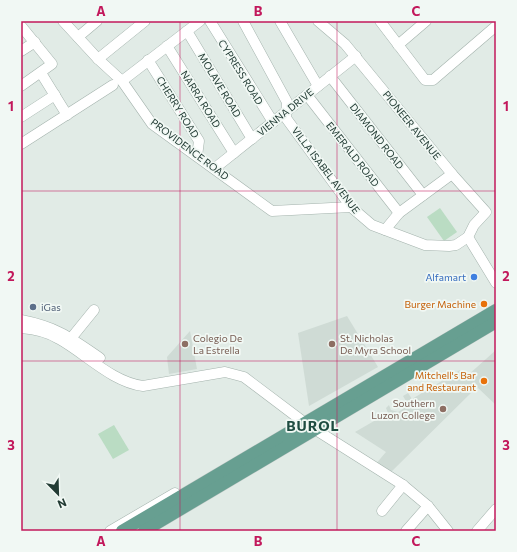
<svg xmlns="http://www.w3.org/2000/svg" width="517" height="552" font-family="Commissioner,sans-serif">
<rect width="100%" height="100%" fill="#e1ebe6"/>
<!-- built -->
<g fill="#cfdbd5">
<path d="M347 316 378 367 309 406 298 333Z"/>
<path d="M190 331 197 369 169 374 167 357Z"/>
<path d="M496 350V405L477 387 389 474 375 465 386 452 355 432 388 413 386 408 389 405 391 410 398 412 403 409 406 401 403 396 408 393 412 399 460 370 467 376Z"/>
</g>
<!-- green -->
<g fill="#badcc3">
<path d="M440 208 457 232 444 241 427 217Z"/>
<path d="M114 425 129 450 113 459 98 434Z"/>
</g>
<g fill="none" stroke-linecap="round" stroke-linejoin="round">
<defs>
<g id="minor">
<path d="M63 21 98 59 122 81 152 124 272 211 351 207"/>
<path d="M210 21 273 122"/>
<path d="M243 21 287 102 286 118 351 207 372 225 425 245 449 246 456 245 468 237 474 225 486 212 452 174 345 44 318 21"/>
<path d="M280 21 318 86"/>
<path d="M380 21 425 80H433L496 26"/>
<path d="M21 26 52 64 21 86"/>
<path d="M187 31 252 139"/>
<path d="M78 37 97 21"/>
<path d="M398 45 426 21"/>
<path d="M167 46 234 153"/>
<path d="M21 51 35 42"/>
<path d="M98 59 145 21"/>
<path d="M148 60 199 141 197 156"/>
<path d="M41 73 67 115"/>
<path d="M330 76 423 195"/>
<path d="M122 81 200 21"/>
<path d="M307 95 399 213"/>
<path d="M21 117 55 95"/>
<path d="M21 144 113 85"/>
<path d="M215 168 356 56"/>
<path d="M385 230 399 213 452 174"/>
<path d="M468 237 496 283"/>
<path d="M21 320C57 327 71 338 100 358"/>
<path d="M21 328C34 329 48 332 59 339 86 354 112 382 143 386L225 372 244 377 305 423 403 485 428 506 448 531"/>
<path d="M68 342 94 310"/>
<path d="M382 511 403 485"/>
<path d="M110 531 175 493"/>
<path d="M406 531 428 506"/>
<path d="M477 531 496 509"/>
</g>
<g id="major">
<path d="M122 531 496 310"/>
<path d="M144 531 496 322"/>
</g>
</defs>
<!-- minor casing -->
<use href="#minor" stroke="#a4b3ad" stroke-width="11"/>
<!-- major casing -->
<use href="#major" stroke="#c1c8c6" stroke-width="13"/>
<!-- minor -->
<use href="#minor" stroke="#fff" stroke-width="10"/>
<!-- major -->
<use href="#major" stroke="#679f91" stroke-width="12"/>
</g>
<!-- grid -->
<path fill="none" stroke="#c2185b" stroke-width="1" stroke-opacity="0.55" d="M180 21V531M337 21V531M21 191H496M21 361H496"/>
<!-- markers -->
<circle fill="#3f7fe0" stroke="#f1f8f4" stroke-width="1.5" cx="474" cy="277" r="4"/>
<g fill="#e8710a" stroke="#f1f8f4" stroke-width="1.5">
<circle cx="484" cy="304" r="4"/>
<circle cx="484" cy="381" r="4"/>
</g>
<circle fill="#5c6f8a" stroke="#f1f8f4" stroke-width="1.5" cx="33" cy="307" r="4"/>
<g fill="#8d6e63" stroke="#f1f8f4" stroke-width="1.5">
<circle cx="185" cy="344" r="4"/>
<circle cx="332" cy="344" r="4"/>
<circle cx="443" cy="409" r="4"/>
</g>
<g text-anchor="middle" stroke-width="3.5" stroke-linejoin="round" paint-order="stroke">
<!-- street labels -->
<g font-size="10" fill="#223b34" stroke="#f1f8f4">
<text transform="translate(241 72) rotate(58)" y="4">CYPRESS ROAD</text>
<text transform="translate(220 85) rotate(59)" y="4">MOLAVE ROAD</text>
<text transform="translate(201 99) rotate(58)" y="4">NARRA ROAD</text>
<text transform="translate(178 107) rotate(58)" y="4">CHERRY ROAD</text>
<text transform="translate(285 112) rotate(-39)" y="4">VIENNA DRIVE</text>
<text transform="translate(412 125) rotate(51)" y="4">PIONEER AVENUE</text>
<text transform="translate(377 136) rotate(52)" y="4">DIAMOND ROAD</text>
<text transform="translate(190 149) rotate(37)" y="4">PROVIDENCE ROAD</text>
<text transform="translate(353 154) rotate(52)" y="4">EMERALD ROAD</text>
<text transform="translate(326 170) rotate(53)" y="4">VILLA ISABEL AVENUE</text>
</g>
<!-- shop labels -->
<g font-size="10" fill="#366cbe" stroke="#f1f8f4" text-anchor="end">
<text x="466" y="281">Alfamart</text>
</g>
<!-- food labels -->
<g font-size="10" fill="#c56008" stroke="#f1f8f4" text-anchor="end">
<text x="476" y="308">Burger Machine</text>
<text x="476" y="379">Mitchell's Bar<tspan x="476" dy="12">and Restaurant</tspan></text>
</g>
<!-- service labels -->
<g font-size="10" fill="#4e5e75" stroke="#f1f8f4" text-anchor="start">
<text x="41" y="311">iGas</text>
</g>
<!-- education labels -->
<g font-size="10" fill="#785e54" stroke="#f1f8f4" text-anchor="start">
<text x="193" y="342">Colegio De<tspan x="193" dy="12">La Estrella</tspan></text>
<text x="340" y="342">St. Nicholas<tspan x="340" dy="12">De Myra School</tspan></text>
<text x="435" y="407" text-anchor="end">Southern<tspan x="435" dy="12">Luzon College</tspan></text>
</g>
<!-- district labels -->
<g font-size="14" font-weight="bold" letter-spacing="1" fill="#1e4c41" stroke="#f1f8f4">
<text x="313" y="431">BUROL</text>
</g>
</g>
<!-- border -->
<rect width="517" height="552" fill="none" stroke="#f1f8f4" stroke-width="44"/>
<!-- north arrow -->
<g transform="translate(58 494) rotate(157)" stroke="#f1f8f4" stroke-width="3" paint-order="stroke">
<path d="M0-3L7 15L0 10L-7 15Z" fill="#223b34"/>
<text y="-6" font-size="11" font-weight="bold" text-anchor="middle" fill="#223b34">N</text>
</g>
<rect x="22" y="22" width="473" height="508" fill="none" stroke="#c2185b" stroke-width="1.5"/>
<g font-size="13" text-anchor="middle" font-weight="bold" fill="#c2185b">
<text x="101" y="16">A</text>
<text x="258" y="16">B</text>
<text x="416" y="16">C</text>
<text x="11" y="111">1</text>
<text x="506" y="111">1</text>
<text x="11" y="281">2</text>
<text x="506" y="281">2</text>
<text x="11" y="450">3</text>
<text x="506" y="450">3</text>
<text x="101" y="546">A</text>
<text x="258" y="546">B</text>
<text x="416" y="546">C</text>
</g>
</svg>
